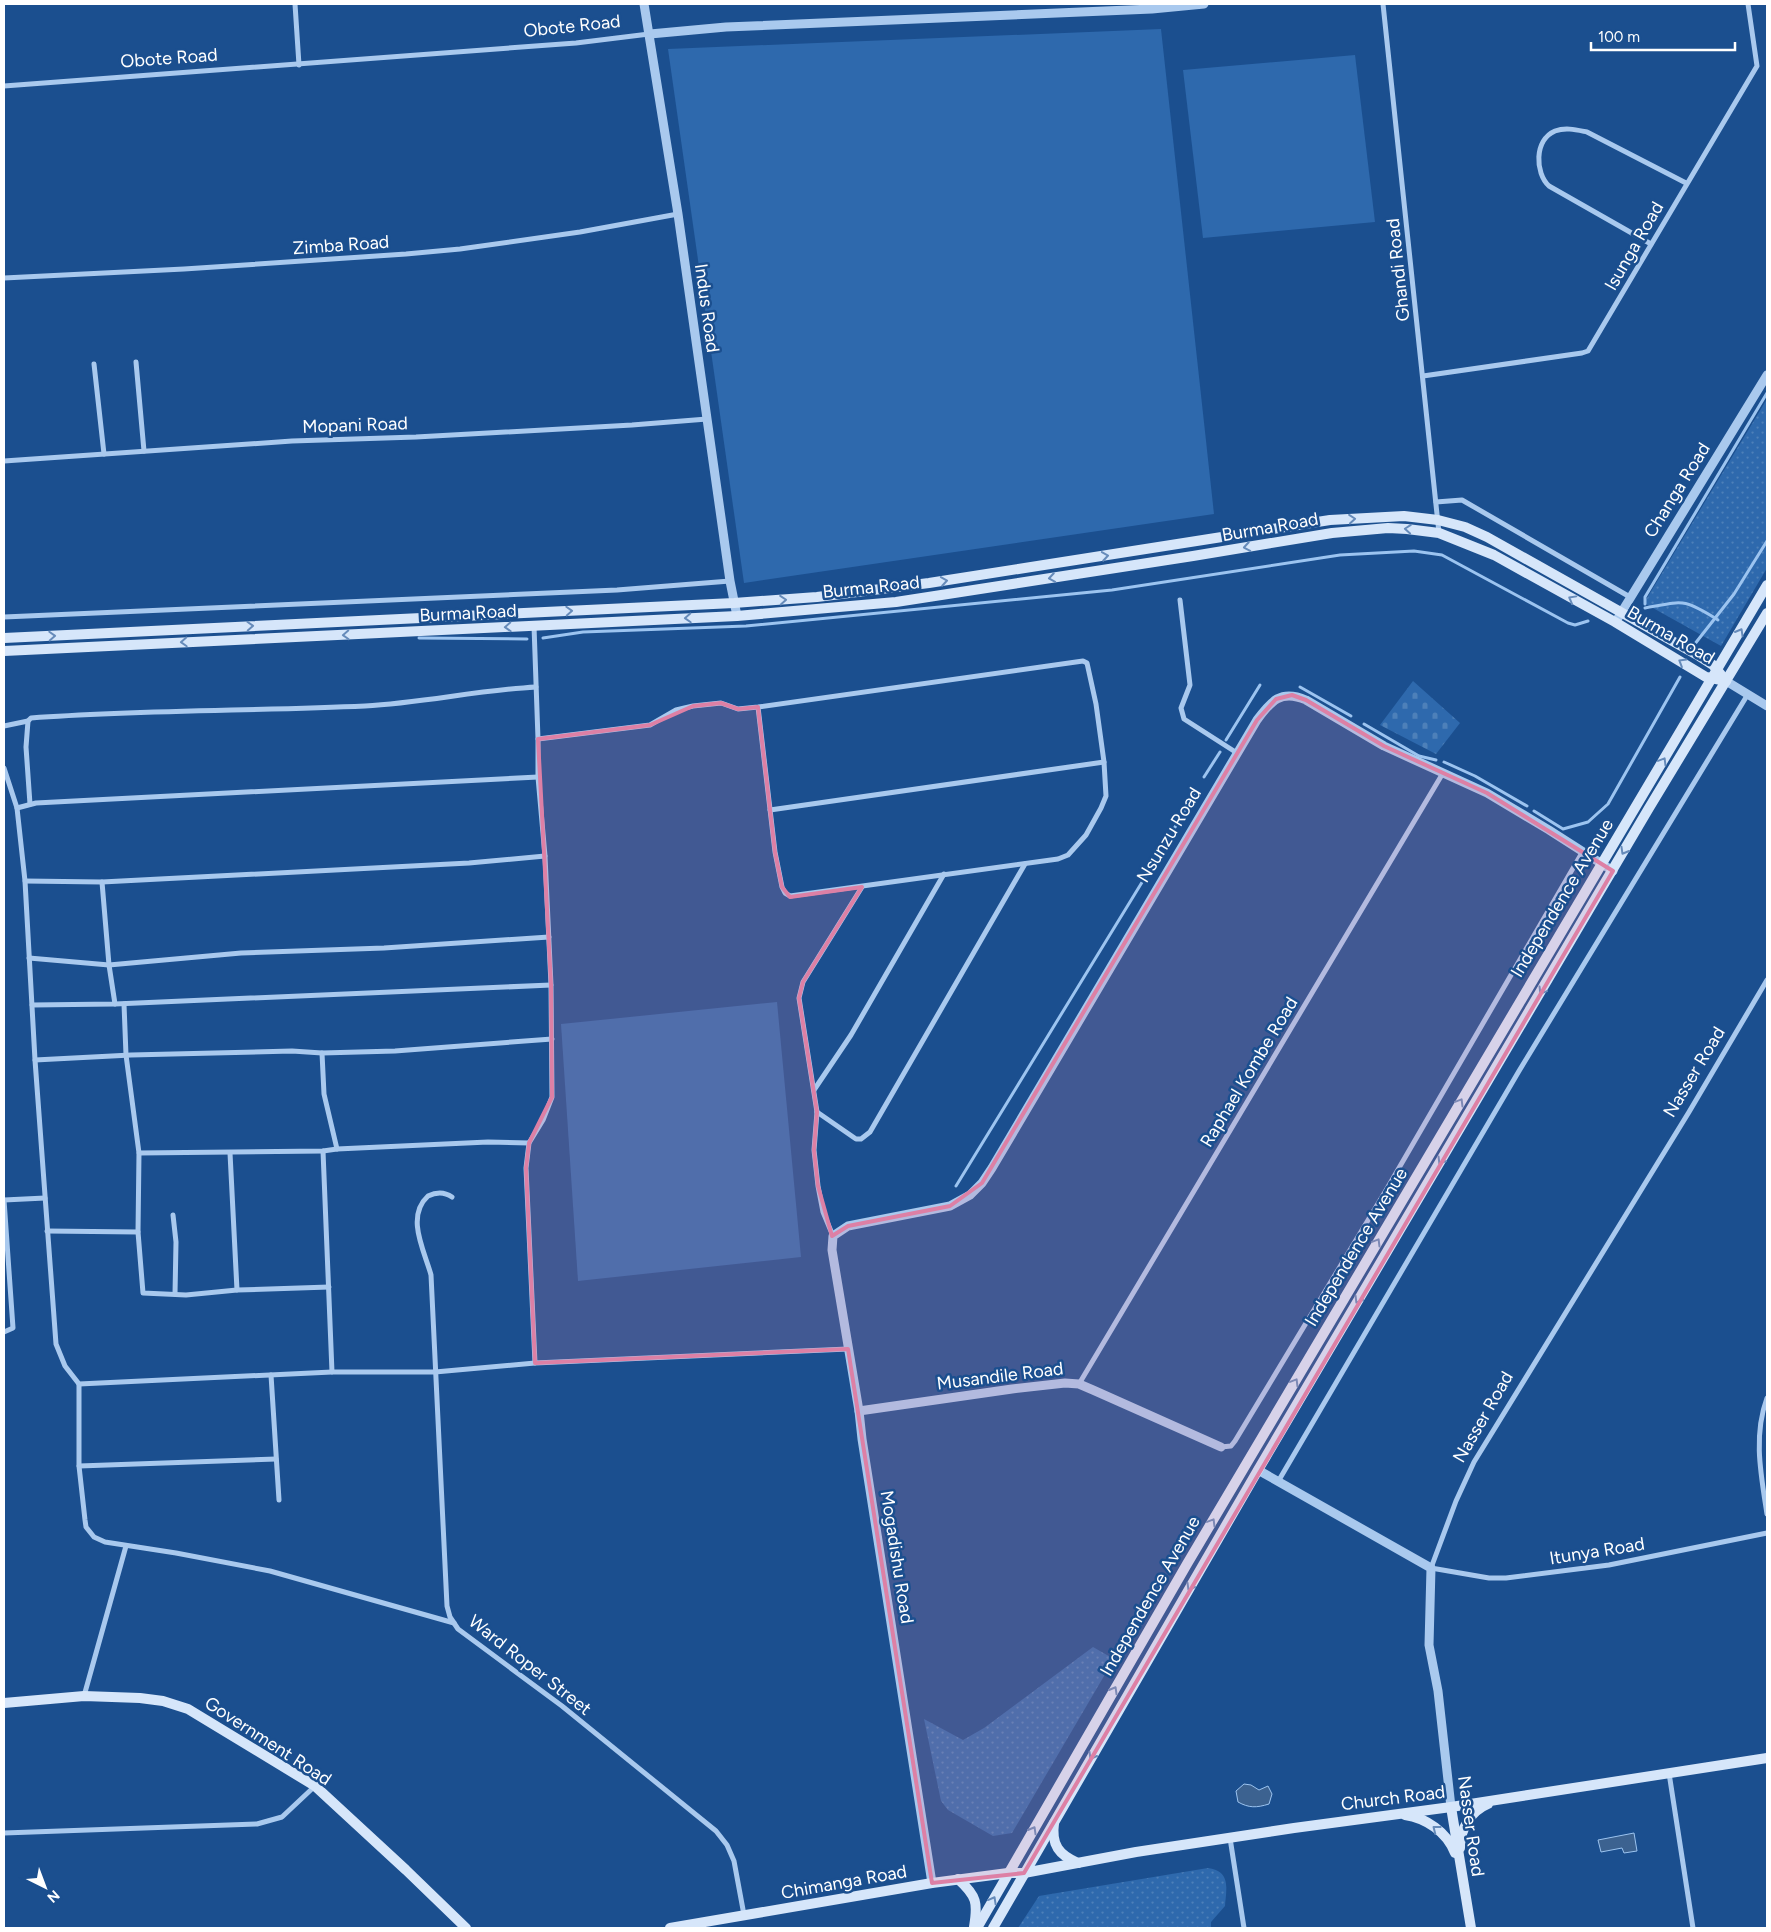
<svg xmlns="http://www.w3.org/2000/svg" width="1771" height="1932" font-family="Figtree,sans-serif">
<defs>
<pattern id="grass-dots" width="8" height="8" patternUnits="userSpaceOnUse" patternTransform="scale(1.25)"><rect width="8" height="8" fill="#2e69ad"/><path d="M2 2h.1M6 6h.1" fill="none" stroke="#4d80b9" stroke-width="1.8" stroke-linecap="round"/></pattern>
<pattern id="cemetery-stones" width="16" height="16" patternUnits="userSpaceOnUse" patternTransform="scale(1.25)"><rect width="16" height="16" fill="#2e69ad"/><path d="M2 7V4a2 2 0 0 1 4 0v3zM10 15v-3a2 2 0 0 1 4 0v3z" fill="#4d80b9"/></pattern>
</defs>
<rect width="100%" height="100%" fill="#1b4f8f"/>
<!-- grass -->
<g fill="url(#grass-dots)">
<path d="M1767 399V568L1721 646 1644 603Z"/>
<path d="M1093 1647 1114 1659 1012 1833 993 1836 948 1810 941 1801 924 1719 963 1740 984 1728Z"/>
<path d="M1208 1868C1230 1871 1227 1887 1225 1906L1211 1922V1928H1018L1039 1896Z"/>
</g>
<!-- cemetery -->
<path fill="url(#cemetery-stones)" d="M1413 681 1460 723 1436 754 1380 725Z"/>
<!-- pitch -->
<g fill="#2e69ad">
<path d="M1161 29 1214 514 744 583 668 49Z"/>
<path d="M1355 55 1375 222 1203 238 1183 70Z"/>
<path d="M777 1002 801 1257 578 1281 561 1024Z"/>
</g>
<!-- water -->
<g fill="#3c6290" stroke="#9cc4f0">
<path d="M1244 1784 1251 1785 1259 1790 1268 1786 1272 1794 1269 1804C1256 1808 1249 1808 1238 1802L1236 1791Z"/>
<path d="M1634 1833 1637 1851 1624 1853 1622 1848 1601 1852 1598 1840Z"/>
</g>
<g fill="none" stroke-linecap="round" stroke-linejoin="round">
<!-- stream -->
<g stroke="#9cc4f0" stroke-width="3">
<path d="M1645 604V597L1767 393"/>
<path d="M1645 608C1684 601 1683 598 1718 620"/>
<path d="M419 638 527 639"/>
<path d="M543 638 583 632 746 626 1112 590 1340 555 1414 551 1442 555 1568 623 1575 625 1588 621"/>
<path d="M1694 645 1734 594 1767 541"/>
<path d="M1300 687 1351 716"/>
<path d="M1364 724 1419 756 1436 760"/>
<path d="M1226 740 1260 685"/>
<path d="M1444 762 1475 776 1527 806"/>
<path d="M1204 777 1220 752"/>
<path d="M1534 811 1563 829 1588 822 1608 804 1680 677"/>
<path d="M1170 836 1196 790"/>
<path d="M956 1186 1163 848"/>
</g>
<!-- minor -->
<g stroke="#a9c9ee" stroke-width="5">
<path d="M295 4 299 65"/>
<path d="M1383 4 1439 533"/>
<path d="M4 86 576 43 649 34"/>
<path d="M1651 244 1549 186C1535 173 1534 140 1555 131 1566 127 1577 130 1587 132L1686 183"/>
<path d="M4 278 184 269 406 254 460 249 580 232 678 214"/>
<path d="M136 362 144 451"/>
<path d="M94 364 104 454"/>
<path d="M1423 376 1582 353 1588 351 1757 66 1748 4"/>
<path d="M4 461 292 441 416 437 632 425 707 419"/>
<path d="M1436 502 1462 500 1630 597"/>
<path d="M1180 600 1190 685 1181 708 1184 719 1237 753"/>
<path d="M4 617 617 590 730 581"/>
<path d="M534 626 538 739V777L545 856 551 985 552 1097 543 1120 529 1143 526 1168 535 1363"/>
<path d="M4 726 28 721"/>
<path d="M538 739 650 725 676 710 693 706 721 703 738 709 758 707 1083 661 1087 663 1096 704 1104 762 1106 796 1101 808 1086 835 1068 855 1058 859 790 896 785 893 782 887 775 852 758 707"/>
<path d="M4 768 17 808 25 881 35 1060 56 1344 65 1366 79 1384 332 1372H435L535 1363 848 1349"/>
<path d="M30 804 26 747 28 721 31 718C142 710 254 711 365 706 422 703 479 690 536 687"/>
<path d="M17 808 36 803 538 777"/>
<path d="M770 810 1104 762"/>
<path d="M25 881 102 882 469 863 545 856"/>
<path d="M102 882 109 965 115 1004"/>
<path d="M29 958 109 965 241 953 384 948 549 937"/>
<path d="M1767 980 1689 1112 1474 1462 1456 1501 1431 1568 1489 1578H1506L1609 1565 1767 1533"/>
<path d="M124 1004 126 1055 139 1153 138 1232 143 1293 186 1295 237 1290 329 1287"/>
<path d="M32 1005 115 1004 551 985"/>
<path d="M322 1053 324 1094 337 1149"/>
<path d="M35 1060 131 1055 292 1051 322 1053 395 1051 552 1039"/>
<path d="M814 1090 851 1035 944 874"/>
<path d="M817 1112 856 1139H861L870 1132 1025 864"/>
<path d="M323 1151 332 1372"/>
<path d="M139 1153 323 1151 337 1149 488 1142 529 1143"/>
<path d="M230 1153 237 1290"/>
<path d="M452 1197C445 1192 436 1192 428 1196 405 1217 425 1252 431 1275L447 1606 450 1617 458 1629 562 1706 716 1831 727 1845 734 1861 744 1915"/>
<path d="M4 1200 45 1198"/>
<path d="M173 1215 176 1242 175 1294"/>
<path d="M47 1231 138 1232"/>
<path d="M833 1236 823 1212 818 1186 814 1150 817 1112 799 998 803 982 862 887"/>
<path d="M4 1332 13 1328 4 1200"/>
<path d="M271 1375 279 1500"/>
<path d="M79 1384V1466L85 1520 86 1527 94 1537 105 1542 176 1553 270 1571 454 1623"/>
<path d="M1079 1384 1443 773"/>
<path d="M1767 1398C1753 1436 1761 1475 1767 1514"/>
<path d="M1221 1447 1231 1446 1235 1441 1385 1192 1583 851"/>
<path d="M79 1466 276 1459"/>
<path d="M1279 1480 1519 1071 1748 694"/>
<path d="M84 1696 126 1546"/>
<path d="M1669 1773 1693 1928"/>
<path d="M4 1833 257 1824 282 1817 315 1786"/>
<path d="M1230 1838 1244 1928"/>
</g>
<!-- tertiary -->
<g stroke="#a9c9ee" stroke-width="9">
<path d="M644 4 678 214 730 581 737 616"/>
<path d="M650 34 726 27 1152 9 1204 4"/>
<path d="M1618 618 1767 375"/>
<path d="M1726 681 1767 706"/>
<path d="M859 1411 1012 1389 1065 1383 1079 1384 1093 1390 1221 1447"/>
<path d="M1258 1470 1431 1568 1429 1645 1438 1691 1451 1807"/>
<path d="M932 1883 862 1439 859 1411 832 1250 833 1236 848 1226 950 1206 970 1195 982 1183 992 1168 1257 720C1271 701 1281 689 1306 700L1384 746 1487 793 1549 830 1613 871"/>
</g>
<!-- secondary -->
<g stroke="#d6e6fa" stroke-width="10">
<path d="M4 638 734 603 817 597 929 583 1330 520 1404 516 1438 520 1465 527 1487 537 1699 656 1713 665 1726 681"/>
<path d="M4 651 737 616 896 602 1193 556 1332 533 1388 528 1407 529 1439 533 1494 555 1615 622 1706 677 1726 681"/>
<path d="M4 1703 84 1696 140 1698 163 1701 188 1709 315 1786 406 1870 466 1928"/>
<path d="M1451 1807 1471 1928"/>
<path d="M1405 1815C1426 1818 1447 1832 1455 1853"/>
<path d="M1054 1823C1051 1845 1059 1855 1078 1863"/>
<path d="M1460 1848C1460 1829 1471 1811 1488 1804"/>
<path d="M958 1879C977 1896 978 1903 974 1927"/>
<path d="M670 1928 932 1883 1008 1873H1024L1136 1852 1294 1828 1451 1807 1767 1758"/>
<path d="M977 1928 1187 1564 1767 585"/>
<path d="M993 1928 1258 1470 1649 808 1767 613"/>
</g>
</g>
<!-- one-way arrows -->
<defs><path id="oneway-chevron" d="M-2-3.5L2.5 0L-2 3.5" fill="none" stroke-width="1.6" stroke-linecap="round" stroke-linejoin="round" transform="scale(1.25)"/></defs>
<g stroke="#668bba">
<use href="#oneway-chevron" transform="translate(1352 519) rotate(-5)"/>
<use href="#oneway-chevron" transform="translate(1408 529) rotate(-175)"/>
<use href="#oneway-chevron" transform="translate(1247 547) rotate(170)"/>
<use href="#oneway-chevron" transform="translate(1105 556) rotate(-9)"/>
<use href="#oneway-chevron" transform="translate(1052 578) rotate(171)"/>
<use href="#oneway-chevron" transform="translate(944 581) rotate(-9)"/>
<use href="#oneway-chevron" transform="translate(1572 599) rotate(-151)"/>
<use href="#oneway-chevron" transform="translate(783 600) rotate(-4)"/>
<use href="#oneway-chevron" transform="translate(569 611) rotate(-3)"/>
<use href="#oneway-chevron" transform="translate(688 618) rotate(177)"/>
<use href="#oneway-chevron" transform="translate(250 626) rotate(-3)"/>
<use href="#oneway-chevron" transform="translate(508 627) rotate(177)"/>
<use href="#oneway-chevron" transform="translate(1740 632) rotate(-60)"/>
<use href="#oneway-chevron" transform="translate(346 635) rotate(177)"/>
<use href="#oneway-chevron" transform="translate(52 636) rotate(-3)"/>
<use href="#oneway-chevron" transform="translate(184 642) rotate(177)"/>
<use href="#oneway-chevron" transform="translate(1682 662) rotate(-149)"/>
<use href="#oneway-chevron" transform="translate(1663 761) rotate(-59)"/>
<use href="#oneway-chevron" transform="translate(1624 851) rotate(120)"/>
<use href="#oneway-chevron" transform="translate(1542 991) rotate(121)"/>
<use href="#oneway-chevron" transform="translate(1460 1102) rotate(-59)"/>
<use href="#oneway-chevron" transform="translate(1441 1161) rotate(121)"/>
<use href="#oneway-chevron" transform="translate(1377 1242) rotate(-59)"/>
<use href="#oneway-chevron" transform="translate(1358 1300) rotate(121)"/>
<use href="#oneway-chevron" transform="translate(1295 1382) rotate(-59)"/>
<use href="#oneway-chevron" transform="translate(1212 1522) rotate(-59)"/>
<use href="#oneway-chevron" transform="translate(1190 1587) rotate(120)"/>
<use href="#oneway-chevron" transform="translate(1114 1690) rotate(-60)"/>
<use href="#oneway-chevron" transform="translate(1092 1756) rotate(120)"/>
<use href="#oneway-chevron" transform="translate(1436 1829) rotate(-142)"/>
<use href="#oneway-chevron" transform="translate(1033 1830) rotate(-60)"/>
<use href="#oneway-chevron" transform="translate(993 1900) rotate(-61)"/>
</g>
<!-- marked area -->
<path fill="#dd80a5" fill-opacity="0.2" stroke="#dd80a5" stroke-width="4" stroke-linejoin="round" d="M1292 695 1306 700 1384 746 1487 793 1613 871 1024 1873 932 1883 848 1349 535 1363 526 1168 529 1143 552 1097 551 985 538 739 650 725 693 706 721 703 738 709 758 707 775 852 782 887 790 897 862 887 803 982 799 998 817 1112 814 1150 818 1186 832 1236 848 1226 950 1206 982 1183 1257 720 1276 699Z"/>
<g text-anchor="middle" stroke-width="5" stroke-linejoin="round" paint-order="stroke">
<!-- street labels -->
<g font-size="18" fill="#fff" stroke="#1b4f8f">
<text transform="translate(572 26) rotate(-6)" y="6">Obote Road</text>
<text transform="translate(169 58) rotate(-4)" y="6">Obote Road</text>
<text transform="translate(341 245) rotate(-4)" y="6">Zimba Road</text>
<text transform="translate(1634 246) rotate(-60)" y="6">Isunga Road</text>
<text transform="translate(1398 270) rotate(-96)" y="6">Ghandi Road</text>
<text transform="translate(707 308) rotate(82)" y="6">Indus Road</text>
<text transform="translate(355 425) rotate(-2)" y="6">Mopani Road</text>
<text transform="translate(1677 490) rotate(-58)" y="6">Changa Road</text>
<text transform="translate(1270 527) rotate(-10)" y="6">Burma Road</text>
<text transform="translate(871 587) rotate(-6)" y="6">Burma Road</text>
<text transform="translate(468 613) rotate(-3)" y="6">Burma Road</text>
<text transform="translate(1671 635) rotate(30)" y="6">Burma Road</text>
<text transform="translate(1169 835) rotate(-59)" y="6">Nsunzu Road</text>
<text transform="translate(1562 898) rotate(-59)" y="6">Independence Avenue</text>
<text transform="translate(1249 1072) rotate(-59)" y="6">Raphael Kombe Road</text>
<text transform="translate(1694 1072) rotate(-59)" y="6">Nasser Road</text>
<text transform="translate(1356 1247) rotate(-59)" y="6">Independence Avenue</text>
<text transform="translate(1000 1376) rotate(-7)" y="6">Musandile Road</text>
<text transform="translate(1483 1417) rotate(-60)" y="6">Nasser Road</text>
<text transform="translate(1597 1551) rotate(-9)" y="6">Itunya Road</text>
<text transform="translate(897 1557) rotate(81)" y="6">Mogadishu Road</text>
<text transform="translate(1150 1596) rotate(-60)" y="6">Independence Avenue</text>
<text transform="translate(530 1665) rotate(38)" y="6">Ward Roper Street</text>
<text transform="translate(268 1741) rotate(33)" y="6">Government Road</text>
<text transform="translate(1393 1798) rotate(-7)" y="6">Church Road</text>
<text transform="translate(1471 1826) rotate(82)" y="6">Nasser Road</text>
<text transform="translate(844 1882) rotate(-10)" y="6">Chimanga Road</text>
</g>
</g>
<!-- border -->
<rect width="1771" height="1932" fill="none" stroke="#ffffff" stroke-width="10"/>
<!-- north arrow -->
<g transform="translate(45 1887) rotate(138)" stroke="#1b4f8f" stroke-width="4" paint-order="stroke">
<path d="M0-4L9 19L0 12L-9 19Z" fill="#ffffff"/>
<text y="-8" font-size="14" font-weight="bold" text-anchor="middle" fill="#ffffff">N</text>
</g>
<!-- scale -->
<path d="M1591 42v8h144v-8" fill="none" stroke="#ffffff" stroke-width="2.5"/>
<text x="1598" y="42" font-size="15" fill="#ffffff" stroke="#1b4f8f" stroke-width="4" paint-order="stroke">100 m</text>
</svg>
